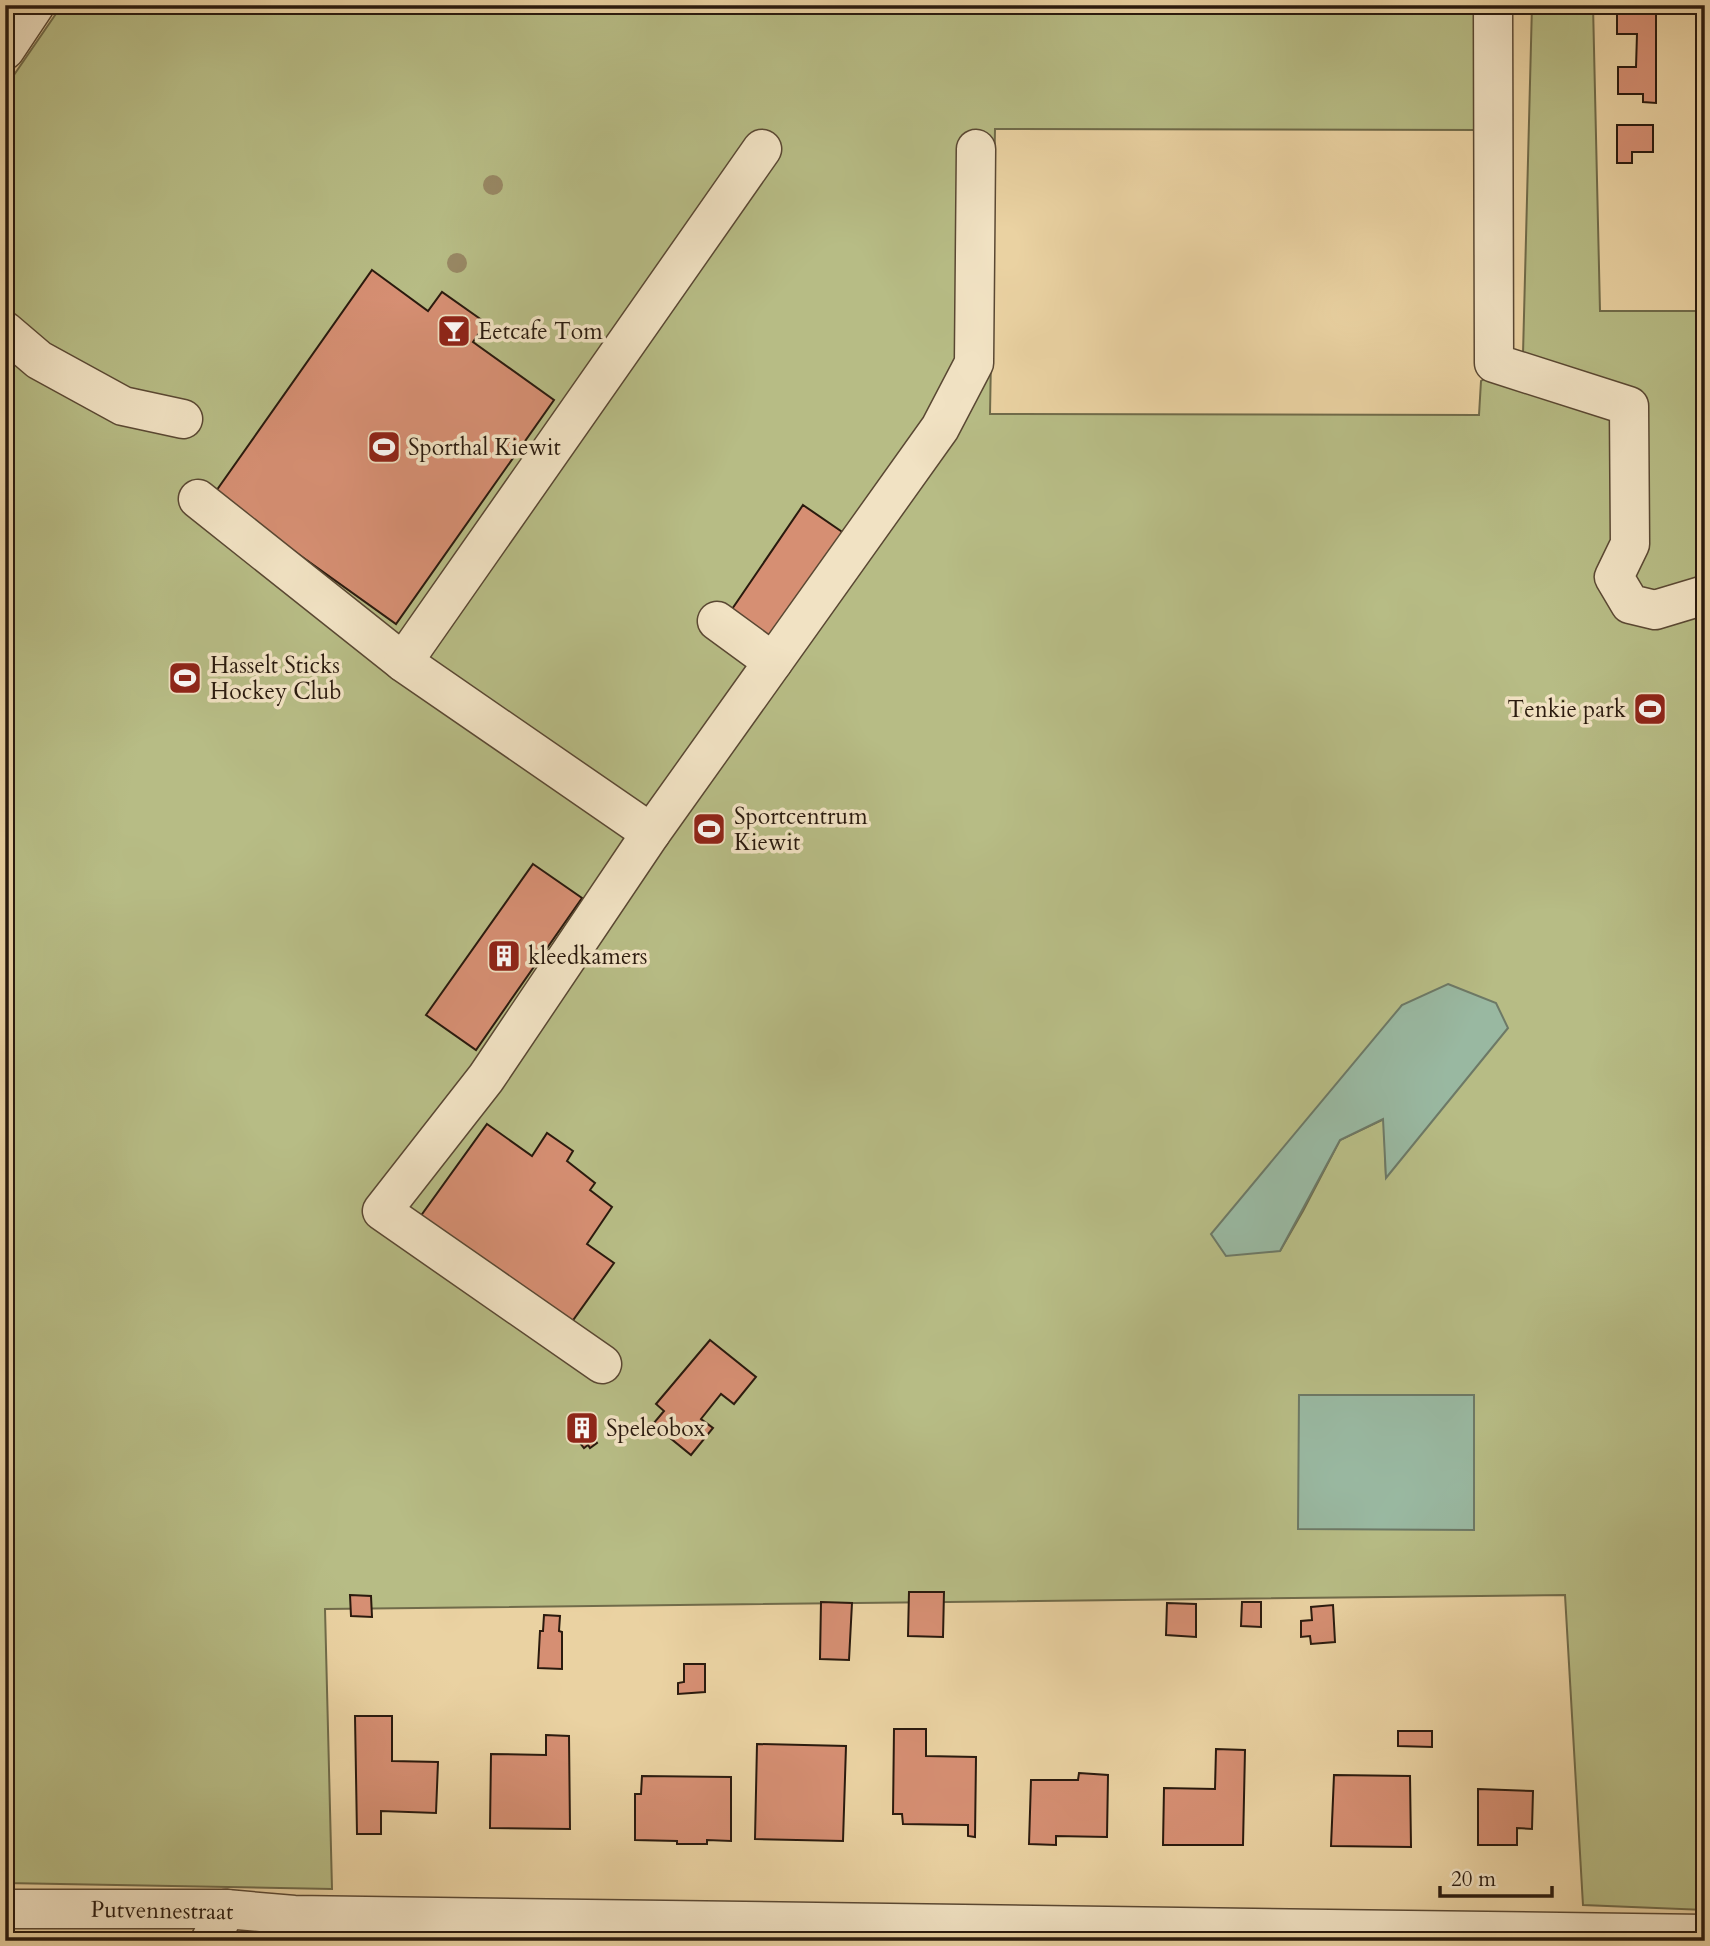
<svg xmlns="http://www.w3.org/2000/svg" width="1710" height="1946" font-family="Cardo,serif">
<rect width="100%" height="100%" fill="#ead2a2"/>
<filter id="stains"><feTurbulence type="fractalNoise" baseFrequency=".00286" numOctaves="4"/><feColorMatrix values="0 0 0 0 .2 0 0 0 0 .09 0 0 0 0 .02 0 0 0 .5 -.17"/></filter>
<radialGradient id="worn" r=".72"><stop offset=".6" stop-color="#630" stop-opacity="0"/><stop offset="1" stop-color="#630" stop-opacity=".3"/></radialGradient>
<!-- green -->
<g fill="#b7bc85" stroke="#706b4a" stroke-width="2" fill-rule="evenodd">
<path d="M62 5H1477L1481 130 995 129 990 414 1479 415 1481 381 1523 354 1532 5H1593L1600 311H1705V1910L1583 1905 1565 1595 325 1609 332 1889 5 1883V88ZM1402 1005 1386 1176 1384 1119 1340 1140 1303 1211 1280 1251Z"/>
<path d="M5 1932 204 1938H597L775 1941H5Z"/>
</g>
<!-- water -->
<g fill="#99b8a1" stroke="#6d7966" stroke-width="2">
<path d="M1448 984 1496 1003 1508 1028 1386 1178 1383 1119 1340 1140 1280 1251 1226 1256 1211 1234 1402 1005Z"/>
<path d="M1299 1395H1474V1530L1298 1529Z"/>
</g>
<!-- building -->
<g fill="#d68f73" stroke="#2a1a0e" stroke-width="2">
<path d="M1617 5H1656V103L1643 102V94H1618V67H1636L1637 34H1617Z"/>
<path d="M1617 125H1653V152H1632V163H1617Z"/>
<path d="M372 270 428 311 442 292 486 323 473 342 554 400 396 624 214 494Z"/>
<path d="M803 505 851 538 775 647 728 615Z"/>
<path d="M533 864 582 898 476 1050 426 1015Z"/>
<path d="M487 1124 532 1156 547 1133 573 1151 567 1161 595 1183 590 1190 612 1207 587 1244 614 1263 571 1323 420 1217Z"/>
<path d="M710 1340 756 1377 734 1404 721 1394 701 1419 713 1428 691 1455 653 1424 664 1411 656 1404Z"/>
<path d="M579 1416 597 1443 590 1448 588 1445 584 1448 576 1438 581 1434 573 1421Z"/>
<path d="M909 1592H944L943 1637 908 1636Z"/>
<path d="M350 1595 371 1596 372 1617 351 1616Z"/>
<path d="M821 1602 852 1603 849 1660 820 1659Z"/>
<path d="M1242 1602H1261V1627L1241 1626Z"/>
<path d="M1167 1603 1196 1604V1637L1166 1635Z"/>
<path d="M1333 1605 1335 1642 1311 1644 1310 1636 1301 1637V1621L1312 1620 1311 1607Z"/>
<path d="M544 1615 560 1616 559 1631 562 1632V1669L538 1668 540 1631H543Z"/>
<path d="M684 1664H705V1692L678 1694V1683L684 1682Z"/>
<path d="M355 1716H392V1761L438 1762 436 1813 381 1811V1834H357Z"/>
<path d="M894 1729H926V1756L976 1757 975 1837 968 1836V1825L903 1824 902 1814H893Z"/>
<path d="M1398 1731H1432V1747L1398 1746Z"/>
<path d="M546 1735 569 1736 570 1829 490 1828 491 1754 546 1755Z"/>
<path d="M757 1744 846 1746 843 1841 755 1839Z"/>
<path d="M1216 1749 1245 1750 1243 1845H1163L1164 1788 1215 1789Z"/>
<path d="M1079 1773 1108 1775 1107 1837 1056 1836V1845L1029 1844 1031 1780H1078Z"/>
<path d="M1334 1775 1410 1776 1411 1847 1331 1846Z"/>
<path d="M642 1776 731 1777V1841L707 1840V1844H677V1841L635 1840V1794H641Z"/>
<path d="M1478 1789 1533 1791 1532 1829 1517 1828V1845H1478Z"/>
</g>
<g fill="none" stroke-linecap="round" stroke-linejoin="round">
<defs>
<g id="minor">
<path d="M1493 5 1494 363 1629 406 1630 544 1614 577 1630 604 1655 610 1705 595"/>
<path d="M5 50 35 5"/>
<path d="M5 331 39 360 123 406 183 419"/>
<path d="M198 499 403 662 651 833"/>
<path d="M717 621 773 662"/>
<path d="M403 662 762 149"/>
<path d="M602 1364 382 1211 486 1078 651 833 940 428 974 363 976 149"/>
<path d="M5 1909H226L294 1915 1705 1934"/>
<path d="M210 1941 226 1909"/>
</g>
</defs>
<!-- minor casing -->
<use href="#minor" stroke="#5a4833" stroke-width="41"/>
<!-- minor -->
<use href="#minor" stroke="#f1e2c3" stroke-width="38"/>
</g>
<!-- trees -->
<g fill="#988864">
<circle cx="493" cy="185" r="10"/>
<circle cx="457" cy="263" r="10"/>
</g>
<!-- icons -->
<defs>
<symbol id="bar-square" viewBox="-11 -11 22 22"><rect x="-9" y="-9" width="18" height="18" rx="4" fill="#8f2418" stroke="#f1e2c3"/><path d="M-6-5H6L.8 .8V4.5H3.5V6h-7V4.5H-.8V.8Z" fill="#fff"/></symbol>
<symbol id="stadium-square" viewBox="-11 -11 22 22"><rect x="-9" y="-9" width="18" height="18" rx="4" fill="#8f2418" stroke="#f1e2c3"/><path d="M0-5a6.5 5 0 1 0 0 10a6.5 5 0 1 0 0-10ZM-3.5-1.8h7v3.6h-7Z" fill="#fff"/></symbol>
<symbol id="building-square" viewBox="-11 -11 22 22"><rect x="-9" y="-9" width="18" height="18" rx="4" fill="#8f2418" stroke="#f1e2c3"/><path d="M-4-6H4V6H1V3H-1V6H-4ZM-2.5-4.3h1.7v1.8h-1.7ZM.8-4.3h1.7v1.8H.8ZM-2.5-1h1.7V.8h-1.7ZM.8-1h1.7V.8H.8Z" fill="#fff"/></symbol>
</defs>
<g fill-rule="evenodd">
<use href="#bar-square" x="435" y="312" width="38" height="38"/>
<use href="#stadium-square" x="365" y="428" width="38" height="38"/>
<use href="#stadium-square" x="166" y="659" width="38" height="38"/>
<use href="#stadium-square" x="1631" y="690" width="38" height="38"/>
<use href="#stadium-square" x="690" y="810" width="38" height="38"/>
<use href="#building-square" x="485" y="937" width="38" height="38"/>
<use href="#building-square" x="563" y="1409" width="38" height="38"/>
</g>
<g text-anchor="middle" stroke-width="7" stroke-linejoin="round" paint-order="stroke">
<!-- poi labels -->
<g font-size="23" fill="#2a1a0e" stroke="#f1e2c3" text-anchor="start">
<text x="478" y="339">Eetcafe Tom</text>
<text x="408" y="455">Sporthal Kiewit</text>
<text x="210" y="673">Hasselt Sticks<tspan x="210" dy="26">Hockey Club</tspan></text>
<text x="1626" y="717" text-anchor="end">Tenkie park</text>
<text x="734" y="824">Sportcentrum<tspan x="734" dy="26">Kiewit</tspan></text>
<text x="528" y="964">kleedkamers</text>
<text x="606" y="1436">Speleobox</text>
</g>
<!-- street labels -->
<g font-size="23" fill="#2a1a0e" stroke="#f1e2c3">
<text transform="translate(162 1910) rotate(1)" y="8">Putvennestraat</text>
</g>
</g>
<!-- margin -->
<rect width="1710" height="1946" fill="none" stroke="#ead2a2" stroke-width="28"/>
<rect x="7" y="7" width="1696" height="1932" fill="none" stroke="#2a1a0e" stroke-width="3.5"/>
<rect x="14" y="14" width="1682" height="1918" fill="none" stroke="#2a1a0e" stroke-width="2"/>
<!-- scale -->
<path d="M1440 1886v10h112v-10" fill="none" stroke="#2a1a0e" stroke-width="3.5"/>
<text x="1451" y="1886" font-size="21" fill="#2a1a0e" stroke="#f1e2c3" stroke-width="5" paint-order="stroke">20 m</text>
<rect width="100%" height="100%" filter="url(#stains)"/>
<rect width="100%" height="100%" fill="url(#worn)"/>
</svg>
